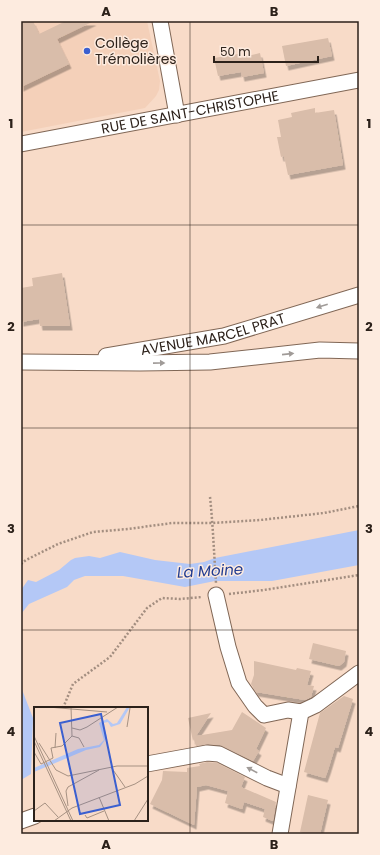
<svg xmlns="http://www.w3.org/2000/svg" width="380" height="855" font-family="Poppins,sans-serif">
<defs>
<filter id="shadow"><feDropShadow dx="2.5" dy="4.5" stdDeviation="0" flood-color="#0004"/></filter>
</defs>
<rect width="100%" height="100%" fill="#f8dbc8"/>
<!-- built -->
<path fill="#f4d0b9" d="M21 21H147L160 81 159 90 156 96 145 108 21 132Z"/>
<!-- water -->
<g fill="#b4c8f6">
<path d="M359 530V565L272 581H215L185 587 123 576H85L74 580 67 587 29 604 21 614V590L28 580 36 582 59 570 71 560 75 558 89 556 100 558 120 552 155 560 190 564 204 562 215 558Z"/>
<path d="M21 687 33 718 31 774 21 780Z"/>
</g>
<!-- building -->
<g fill="#d9bdaa" filter="url(#shadow)">
<path d="M21 21H33L39 34 66 21H94L57 39 69 64 21 87Z"/>
<path d="M328 38 332 56 286 66 282 46Z"/>
<path d="M260 53 264 73 242 77 241 72 218 76 214 58 238 54 239 58Z"/>
<path d="M315 108V113L334 110 343 165 288 175 284 156 281 157 277 137H281L278 120 292 117 291 113Z"/>
<path d="M62 273 70 326H40L39 319 21 322V288L33 286 32 278Z"/>
<path d="M313 643 346 651 344 662 339 666 309 659Z"/>
<path d="M254 661 296 670 297 668 311 671 307 685 314 686 311 697 305 700 256 692 251 684 254 675Z"/>
<path d="M344 696 353 699 338 748 335 747 328 770 325 778 304 772 320 713Z"/>
<path d="M242 712 266 728 256 749 259 751 253 761 220 745 208 744 196 746 194 739 193 741 188 718 211 713 196 736 232 730Z"/>
<path d="M207 762 217 763 245 777 241 787 276 802 273 821 263 817 265 809 244 802 242 809 225 803 228 791 206 785 197 787 194 825 150 804 162 780 163 771 187 772V768L200 766 199 764Z"/>
<path d="M308 795 328 800 320 834H306L300 832Z"/>
</g>
<g fill="none" stroke-linecap="round" stroke-linejoin="round">
<defs>
<g id="minor">
<path d="M160 21 177 115"/>
<path id="s1" d="M21 144 359 80"/>
<path id="s2" d="M106 356 224 336 359 295"/>
<path d="M21 362 140 363 210 362 320 350 359 351"/>
<path d="M216 595 228 647 239 683 255 706 264 715 288 710 301 712"/>
<path d="M301 712 316 705 359 673"/>
<path d="M147 764 207 753 219 754 267 778 288 786"/>
<path d="M21 821 35 816"/>
<path d="M280 834 301 712"/>
</g>
</defs>
<!-- minor casing -->
<use href="#minor" stroke="#806756" stroke-width="17"/>
<!-- path -->
<g stroke="#a38e80" stroke-width="2.5" stroke-dasharray="2 2" stroke-linecap="butt">
<path d="M210 497C213 525 214 554 216 583"/>
<path d="M21 564 26 560 58 544 93 532 128 529 172 523H213L260 520 324 513 359 506"/>
<path d="M229 594 264 590 359 575"/>
<path d="M63 708 73 684 110 657 147 608 162 598 180 599 202 597"/>
</g>
<!-- minor -->
<use href="#minor" stroke="#fff" stroke-width="15"/>
</g>
<!-- one-way arrows -->
<defs><path id="oneway-solid" d="M-6-.8H1V-3.2L6.5 0L1 3.2V.8H-6Z"/></defs>
<g fill="#a09b98">
<use href="#oneway-solid" transform="translate(322 306) rotate(163)"/>
<use href="#oneway-solid" transform="translate(288 354) rotate(-6)"/>
<use href="#oneway-solid" transform="translate(159 363) rotate(-1)"/>
<use href="#oneway-solid" transform="translate(252 770) rotate(-152)"/>
</g>
<!-- grid -->
<path fill="none" stroke="#2c211a" stroke-width="1" stroke-opacity="0.55" d="M190 21V834M21 225H359M21 428H359M21 630H359"/>
<!-- markers -->
<circle fill="#3a5fd0" stroke="#fdebdf" stroke-width="1.5" cx="87" cy="51" r="4"/>
<g text-anchor="middle" stroke-width="3" stroke-linejoin="round" paint-order="stroke">
<!-- poi labels -->
<g font-size="14" fill="#2c211a" stroke="#fdebdf" text-anchor="start">
<text x="95" y="48">Collège<tspan x="95" dy="16">Trémolières</tspan></text>
</g>
<!-- street labels -->
<g font-size="14" fill="#2c211a" stroke="#fdebdf">
<text dy="5" stroke="none"><textPath href="#s1" startOffset="172">RUE DE SAINT-CHRISTOPHE</textPath></text>
<text dy="5" stroke="none"><textPath href="#s2" startOffset="109">AVENUE MARCEL PRAT</textPath></text>
</g>
<!-- water labels -->
<g font-size="15" font-style="italic" fill="#203b90" stroke="#fdebdf">
<text transform="translate(210 571) rotate(-3)" y="5">La Moine</text>
</g>
</g>
<!-- overview -->
<g transform="translate(34 707)">
<rect width="114" height="114" fill="#f8dbc8"/>
<path d="M93 0H96L86 17 77 20 74 15 69 16 73 30 66 40 52 43 0 65V61L44 42 65 38 70 33 65 16 73 12 79 17 83 16Z" fill="#b4c8f6"/>
<path fill="none" stroke="#a69182" stroke-width="1" d="M14 0 73 5M37 0 38 29M93 20 96 1M38 21 46 23 53 20 84 0M0 29 39 114M0 34 37 114M5 36 22 63 34 69 83 59H114M21 41 22 26M0 45 7 57 19 51 17 41 28 39 38 29 45 31 50 40M77 60 91 80M65 90 75 114M34 99 32 84 34 80 65 63M0 104 11 96 24 110M51 108 53 111 70 104M20 114 38 101 101 77 114 69M100 114 114 92"/>
<path fill="#3a5fd0" fill-opacity="0.15" stroke="#3a5fd0" stroke-width="2" d="M67 7 86 98 46 107 26 16Z"/>
<rect width="114" height="114" fill="none" stroke="#2c211a" stroke-width="2"/>
</g>
<!-- border -->
<rect width="380" height="855" fill="none" stroke="#fdebdf" stroke-width="44"/>
<!-- scale -->
<path d="M214 56v6h104v-6" fill="none" stroke="#2c211a" stroke-width="2"/>
<text x="220" y="56" font-size="12" fill="#2c211a" stroke="#fdebdf" stroke-width="3" paint-order="stroke">50 m</text>
<rect x="22" y="22" width="336" height="811" fill="none" stroke="#2c211a" stroke-width="1.5"/>
<g font-size="13" text-anchor="middle" font-weight="bold" fill="#2c211a">
<text x="106" y="16">A</text>
<text x="274" y="16">B</text>
<text x="11" y="128">1</text>
<text x="369" y="128">1</text>
<text x="11" y="331">2</text>
<text x="369" y="331">2</text>
<text x="11" y="533">3</text>
<text x="369" y="533">3</text>
<text x="11" y="736">4</text>
<text x="369" y="736">4</text>
<text x="106" y="849">A</text>
<text x="274" y="849">B</text>
</g>
</svg>
